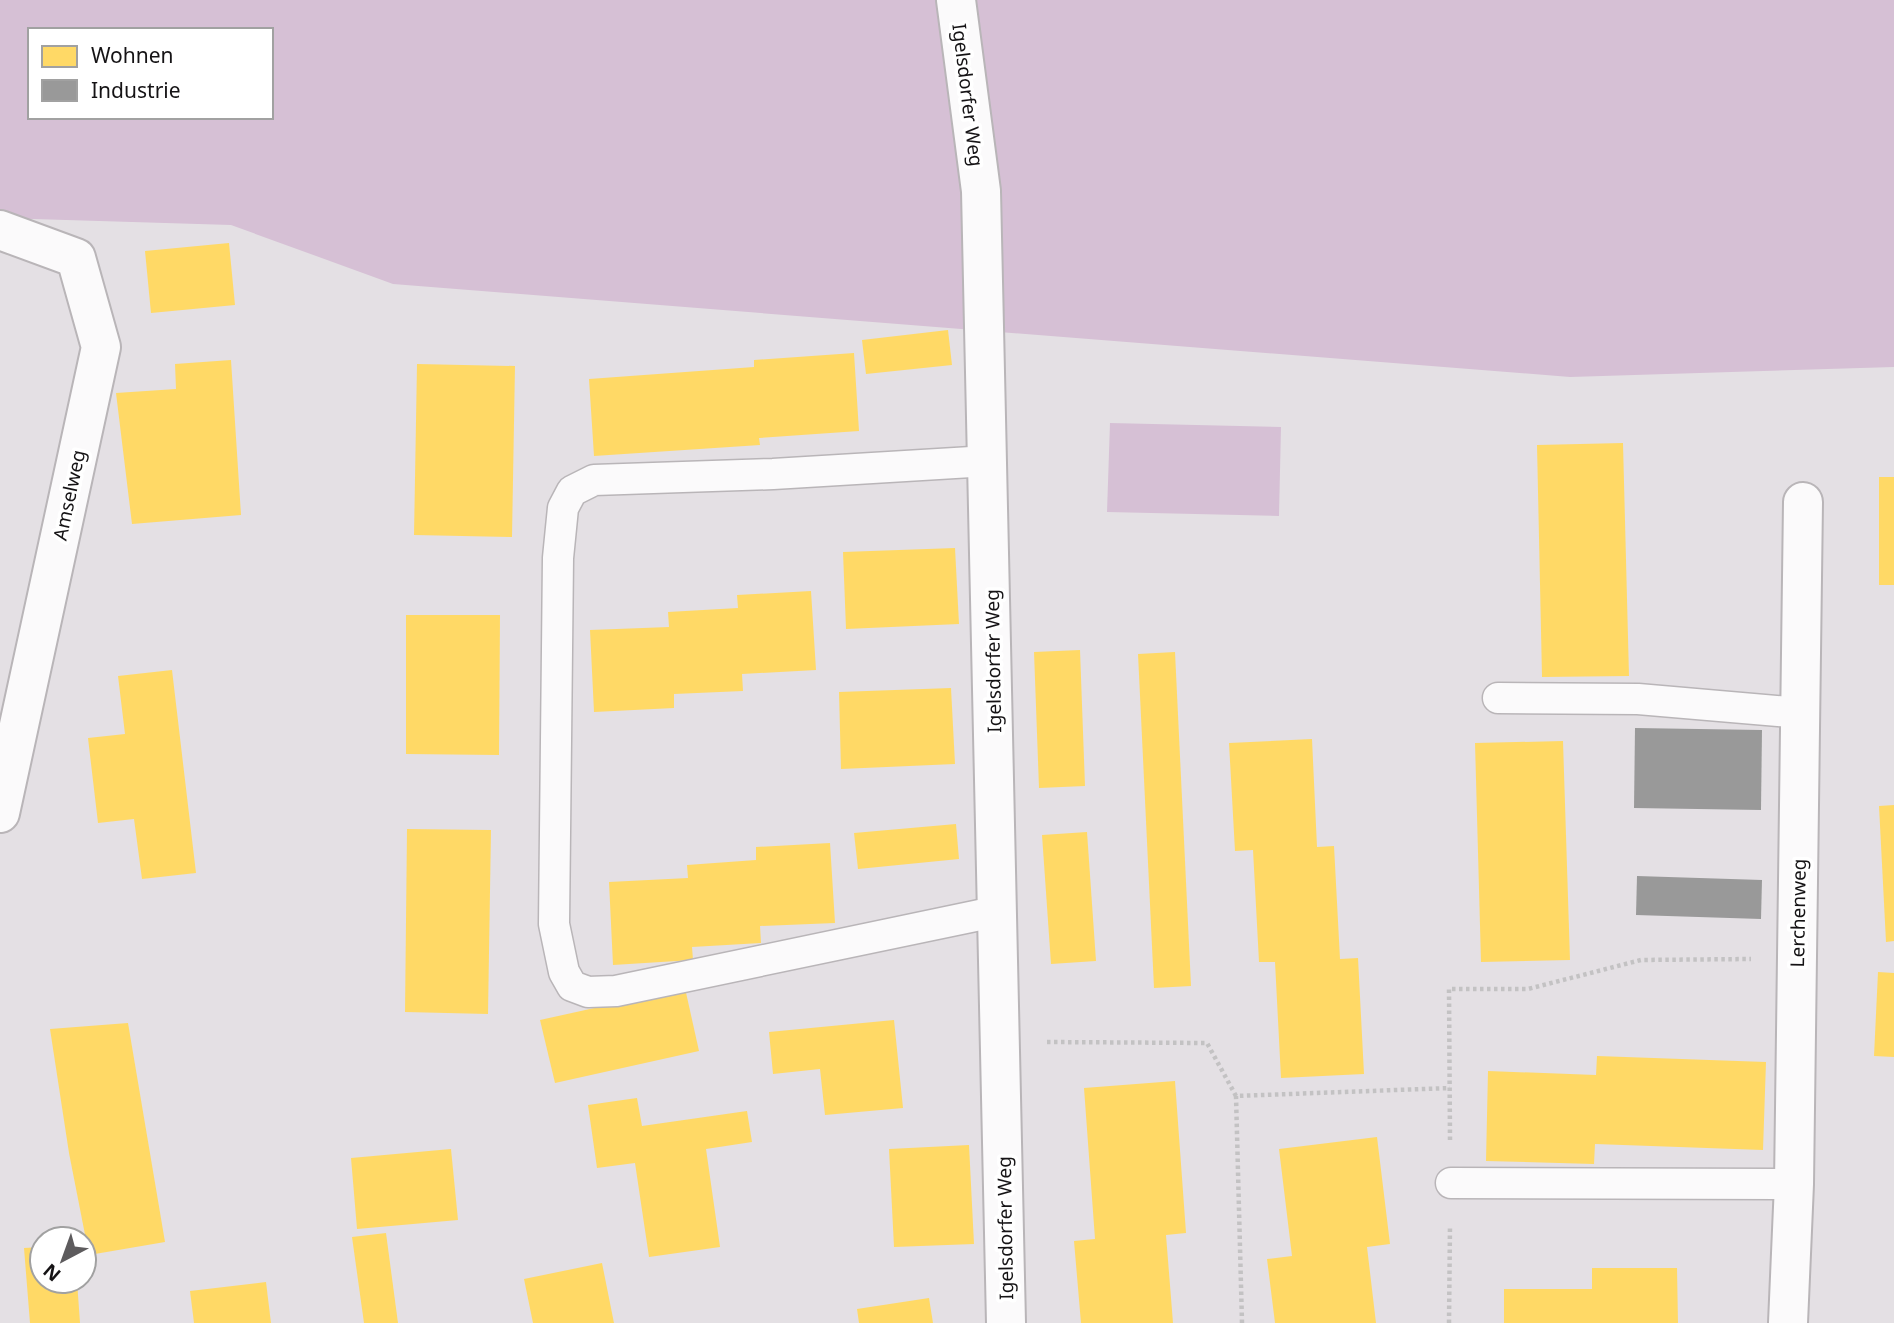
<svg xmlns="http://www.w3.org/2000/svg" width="1894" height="1323" font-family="'Noto Sans',sans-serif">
<rect width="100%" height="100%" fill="#e4e0e4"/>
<!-- green -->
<g fill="#d6c0d5" fill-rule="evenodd">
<path d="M0 0H1894V367L1570 377 393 284 231 225 0 218ZM30 30H271V117H30Z"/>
<path d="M1110 423 1281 427 1279 516 1107 512Z"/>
</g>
<!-- homes -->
<g fill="#ffd966">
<path d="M229 243 235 305 151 313 145 251Z"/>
<path d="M948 330 952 365 866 374 862 340Z"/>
<path d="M854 353 859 431 759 438 760 445 594 456 589 379 754 367V360Z"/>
<path d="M231 360 241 515 132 524 116 393 176 389 175 364Z"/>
<path d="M417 364 515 366 512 537 414 535Z"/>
<path d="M1623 443 1629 676 1542 677 1537 445Z"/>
<rect x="1879" y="477" width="15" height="108"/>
<path d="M955 548 959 624 846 629 843 552Z"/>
<path d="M811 591 816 670 742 674 743 691 674 694V708L594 712 590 630 669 627 668 612 738 608 737 595Z"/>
<path d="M406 615H500L499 755 406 754Z"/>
<path d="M1080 650 1085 786 1039 788 1034 652Z"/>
<path d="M1175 652 1191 986 1154 988 1138 654Z"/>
<path d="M172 670 196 873 142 879 134 819 98 823 88 738 125 734 118 676Z"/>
<path d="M951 688 955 764 841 769 839 692Z"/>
<path d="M1312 739 1317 847 1334 846 1340 959 1358 958 1364 1074 1281 1078 1275 962H1259L1253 850 1235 851 1229 743Z"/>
<path d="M1563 741 1570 960 1481 962 1475 743Z"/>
<path d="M1894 805V941L1886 942 1879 806Z"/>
<path d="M956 824 959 859 858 869 854 833Z"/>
<path d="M407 829 491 830 488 1014 405 1012Z"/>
<path d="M1087 832 1096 961 1051 964 1042 835Z"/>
<path d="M830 843 835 923 760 926 761 943 692 947 693 960 613 965 609 882 688 878 687 865 756 860V847Z"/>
<path d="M1878 972 1894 973V1057L1874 1056Z"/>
<path d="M685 988 699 1051 555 1083 540 1020Z"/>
<path d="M894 1020 903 1108 825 1115 820 1069 773 1074 769 1032Z"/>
<path d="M128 1023 165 1242 89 1255 69 1153 50 1029Z"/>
<path d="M1597 1056 1766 1062 1763 1150 1595 1144 1594 1164 1486 1161 1488 1071 1596 1075Z"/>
<path d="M1175 1081 1186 1233 1166 1235 1173 1323H1081L1074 1241 1095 1239 1084 1088Z"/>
<path d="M637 1098 642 1126 747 1111 752 1142 706 1149 720 1247 649 1257 635 1163 597 1168 588 1105Z"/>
<path d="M1377 1137 1390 1244 1367 1247 1376 1323H1275L1267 1259 1292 1256 1279 1149Z"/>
<path d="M969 1145 974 1244 894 1247 889 1149Z"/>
<path d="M451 1149 458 1220 357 1229 351 1158Z"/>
<path d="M386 1233 398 1323H364L352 1237Z"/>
<path d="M42 1247V1281H77L80 1323H30L24 1248Z"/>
<path d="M602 1263 614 1323H533L524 1279Z"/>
<path d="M1592 1268H1677L1678 1323H1504V1289H1592Z"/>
<path d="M266 1282 271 1323H194L190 1291Z"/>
<path d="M929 1298 933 1323H859L857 1309Z"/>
</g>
<!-- industry -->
<g fill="#999">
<path d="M1635 728 1762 730 1761 810 1634 808Z"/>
<path d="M1637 876 1762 880 1761 919 1636 915Z"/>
</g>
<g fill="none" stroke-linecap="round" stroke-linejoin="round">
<defs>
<g id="lane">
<path d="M988 461 773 474 594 480 572 491 563 508 558 558 554 924 564 972 572 986 588 992 616 991 999 911"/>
<path d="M1498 698 1638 699 1801 713"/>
<path d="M1451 1183 1794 1184"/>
</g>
<g id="street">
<path d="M956 0 981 191 1006 1323"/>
<path d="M0 230 76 258 101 347 0 813"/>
<path d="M1788 1323 1794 1184 1803 502"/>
</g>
</defs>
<!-- lane casing -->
<use href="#lane" stroke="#b9b5b8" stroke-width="33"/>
<!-- street casing -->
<use href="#street" stroke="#b9b5b8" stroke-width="42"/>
<!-- path -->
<g stroke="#c3c2c3" stroke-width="4.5" stroke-dasharray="3.5 3.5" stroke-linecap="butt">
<path d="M1047 1042 1207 1043 1236 1096"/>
<path d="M1450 1140 1449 989H1528L1641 960 1751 959"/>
<path d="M1242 1323 1236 1096 1450 1088"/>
<path d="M1449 1323 1450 1225"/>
</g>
<!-- lane -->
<use href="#lane" stroke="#fbfafb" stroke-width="30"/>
<!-- street -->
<use href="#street" stroke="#fbfafb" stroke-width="38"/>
</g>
<g text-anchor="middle" stroke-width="7" stroke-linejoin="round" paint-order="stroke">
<!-- street labels -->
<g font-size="19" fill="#151315" stroke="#fff">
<text transform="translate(968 95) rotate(83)" y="7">Igelsdorfer Weg</text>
<text transform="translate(69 495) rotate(-78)" y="7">Amselweg</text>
<text transform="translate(993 661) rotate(-91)" y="7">Igelsdorfer Weg</text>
<text transform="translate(1798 913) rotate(-89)" y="7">Lerchenweg</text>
<text transform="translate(1005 1228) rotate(-91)" y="7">Igelsdorfer Weg</text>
</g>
</g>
<!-- legend -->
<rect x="28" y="28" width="245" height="91" fill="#ffffff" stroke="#a1a1a1" stroke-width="2"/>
<rect x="42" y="46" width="35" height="21" fill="#ffd966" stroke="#a1a1a1" stroke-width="2"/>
<text x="91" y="63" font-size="21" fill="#151315">Wohnen</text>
<rect x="42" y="80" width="35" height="21" fill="#999999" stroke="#a1a1a1" stroke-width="2"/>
<text x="91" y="98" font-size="21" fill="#151315">Industrie</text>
<!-- north arrow -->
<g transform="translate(63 1260) rotate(221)"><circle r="33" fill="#ffffff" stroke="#a1a1a1" stroke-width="2"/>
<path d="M0-5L12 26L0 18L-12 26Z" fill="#5d5b5d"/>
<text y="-10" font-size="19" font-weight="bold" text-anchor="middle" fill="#151315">N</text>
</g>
</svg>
